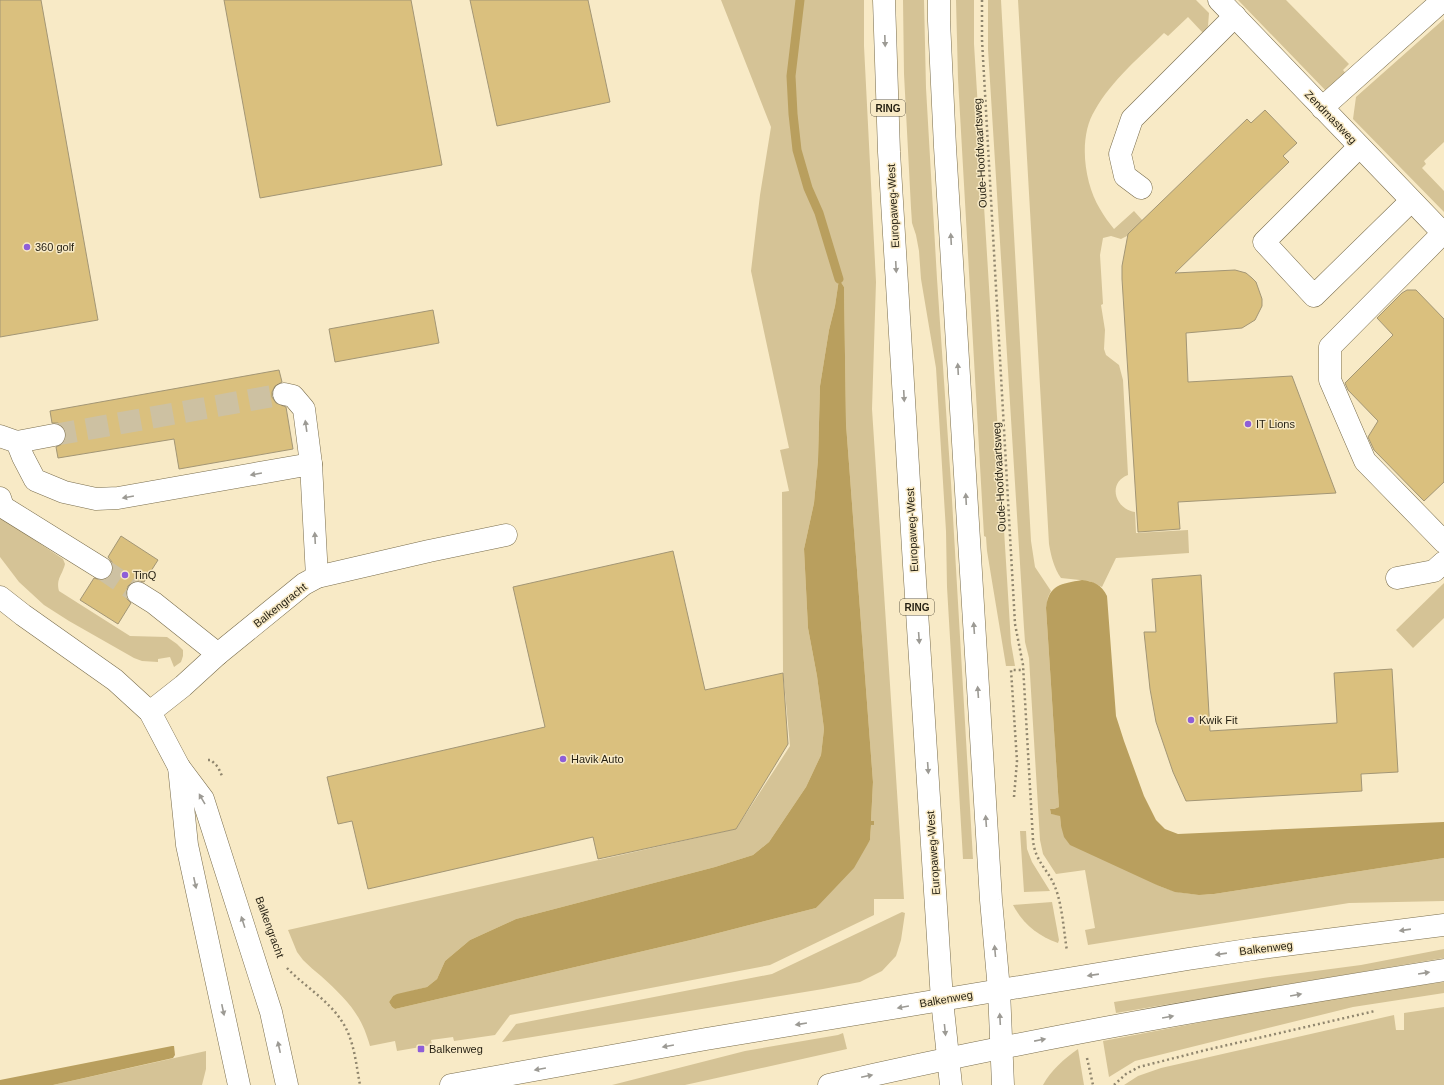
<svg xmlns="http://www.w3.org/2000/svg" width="1444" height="1085" font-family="Helvetica,sans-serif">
<rect width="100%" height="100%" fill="#f8eac6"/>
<!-- green -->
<g fill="#d5c396" fill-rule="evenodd">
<path d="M721 0H864V46L876 282 872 409 904 899H874V915L770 965 510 1015 495 1035 454 1041 453 1037 431 1040 432 1045 397 1051 395 1041 370 1046C361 1013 346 999 321 976 315 971 309 966 303 960L297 952 288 930 736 829 790 746 783 671 782 492 789 491 780 450 789 448 751 271 760 195 771 127ZM839 279 844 287 846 424 873 782 871 821H874L871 825 870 840 816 908 695 939 395 1009 392 1007 389 1002 393 996 427 987 437 979 445 961 470 940 516 919 715 867 753 855 769 842 806 787 821 755 824 729 817 676 808 628 804 549 814 503 818 460 820 386 829 330 835 306Z"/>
<path d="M903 0H924L926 88 937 279 951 483 973 859H963L947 587 946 531 936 368 921 279 919 251 916 235 912 223 911 208 904 74Z"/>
<path d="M956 0H974V44L1011 643 1015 666H1006L987 551 986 537 984 536 958 79Z"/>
<path d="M988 0H1001L1031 541 1035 567 1051 591 1048 597 1046 608 1059 807 1054 809H1050L1051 814 1060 815 1061 826 1159 886C1178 893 1194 896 1214 894L1444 858V901L1349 903 1088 945 1085 930 1095 928 1085 870 1056 874 1043 854 1040 840 1029 658 1025 642 1024 628 988 49Z"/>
<path d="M1018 0H1196L1209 13 1208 26 1203 33 1188 17 1168 36 1164 33C1140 57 1112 80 1095 110 1078 137 1084 183 1100 209 1104 216 1109 223 1114 229L1134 211 1143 221 1127 236 1121 239 1111 236 1103 238 1100 255 1103 304 1101 305 1105 330 1104 349 1106 355 1119 365 1123 380 1128 475C1107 483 1115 509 1135 512L1136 533 1188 530 1189 553 1116 558 1102 587 1089 581 1061 578C1054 568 1051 556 1049 544Z"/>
<path d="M1238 0H1286L1349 64 1343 70 1347 75 1328 93Z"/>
<path d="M1444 19V142L1424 161 1426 164 1422 168 1444 191V212L1353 119 1356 97Z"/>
<path d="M0 517 63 559 65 564C62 576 56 578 59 591L130 636 167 637 177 644 183 650V656L181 662 174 667 170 657 158 659V662L142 661 134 658 69 621 44 605 19 582 0 557Z"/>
<path d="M1444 583V618L1413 648 1396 630Z"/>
<path d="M1020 831H1026L1027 849 1032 862 1050 891 1024 892Z"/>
<path d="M1052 902 1059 940 1058 943C1038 936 1023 924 1013 905Z"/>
<path d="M902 912 905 913 901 940 896 956 882 971 860 982 823 989 502 1042 516 1024 772 974Z"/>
<path d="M1444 949V958L1116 1013 1114 1002 1263 978 1361 965Z"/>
<path d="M1444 982V993L1353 1007 1135 1061 1109 1077 1103 1041 1250 1013 1379 991Z"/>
<path d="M1444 1007V1085H1124L1138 1076 1161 1068 1394 1015 1396 1030H1404V1013Z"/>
<path d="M843 1033 847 1049 685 1085H612L745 1051 838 1035Z"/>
<path d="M1078 1049 1084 1085H1043C1051 1070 1064 1059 1078 1049Z"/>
<path d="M206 1051V1069L202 1085H53Z"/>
</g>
<!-- water -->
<g fill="#b99f5e">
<path d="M839 279 844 287 846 424 873 782 871 821H874V825H871L870 840 854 868 816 908 695 939 395 1009 392 1007 389 1002 393 996 397 994 427 987 437 979 445 961 470 940 516 919 715 867 753 855 769 842 806 787 821 755 824 729 817 676 808 628 804 549 814 503 818 460 820 386 829 330 835 306Z"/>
<path d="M1082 580C1093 581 1102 585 1107 596L1116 716 1124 741 1144 796 1156 820 1165 829 1178 834 1444 822V858L1214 894 1199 895 1175 892 1159 886 1070 845 1064 837 1061 826 1060 816 1051 814 1050 809H1054L1059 807 1046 608C1049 584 1061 584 1082 580Z"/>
<path d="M172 1046H174L175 1055 173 1058 53 1085H0V1080Z"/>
</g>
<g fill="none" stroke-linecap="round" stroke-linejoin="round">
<!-- stream -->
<path stroke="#b99f5e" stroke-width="9" d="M800 0 791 76 793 114 797 150 808 188 819 213 839 279"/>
</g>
<!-- building -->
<g fill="#dac07e" stroke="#a39675">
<path d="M0 0H41L98 320 0 337Z"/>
<path d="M224 0H411L442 165 260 198Z"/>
<path d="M470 0H588L610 102 497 126Z"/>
<path d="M1265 110 1297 143 1283 156 1289 162 1175 273 1235 270 1246 273 1252 278 1256 282 1262 299V306L1255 320 1242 328 1186 333 1188 382 1292 376 1336 493 1178 502 1180 529 1138 532 1122 279V266L1128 234 1247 119 1251 123Z"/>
<path d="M1407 290H1416L1444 319V482L1424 501 1374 450 1368 437 1378 421 1348 390 1345 383 1393 335 1377 318 1402 293Z"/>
<path d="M433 310 439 343 335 362 329 329Z"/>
<path d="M279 370 282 382 275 386 272 392V397L276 403 286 407 293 449 179 469 174 439 58 458 56 447 62 444 66 439V433L63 427 58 423H52L50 411Z"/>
<path d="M121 536 158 560 144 582 138 581 132 582 128 586 126 593 127 599 131 603 118 624 80 600 94 578 101 580 107 579 111 575 113 568 112 562 108 557Z"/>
<path d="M673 551 705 690 783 673 788 744 736 829 598 859 593 837 368 889 352 821 338 824 327 777 545 727 513 587Z"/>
<path d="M1201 575 1210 731 1337 723 1334 673 1392 669 1398 772 1361 774 1362 791 1186 801 1173 772 1156 722 1150 689 1144 632H1156L1152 579Z"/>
</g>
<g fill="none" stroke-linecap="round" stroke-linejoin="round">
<!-- minor-tunnel -->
<g stroke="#cdc1a2" stroke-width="22" stroke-dasharray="22 11" stroke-linecap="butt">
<path d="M54 435 284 394"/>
<path d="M101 568 138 593"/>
</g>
<defs>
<g id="minor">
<path d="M1219 0 1444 234"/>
<path d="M1322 108 1443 0"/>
<path d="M1359 147 1264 242 1314 296 1411 201"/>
<path d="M1141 188 1125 176 1120 154 1132 119 1235 16"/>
<path d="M1443 233 1330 347V380L1365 461 1444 542"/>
<path d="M284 394 293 396 304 409 311 464"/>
<path d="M0 436 17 442 23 457 35 480 64 492 96 499 118 498 311 464 317 577"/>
<path d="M17 442 54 435"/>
<path d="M0 498 3 507 101 568"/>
<path d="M1397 578 1434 571 1444 562"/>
<path d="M138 593 154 603 218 654"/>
<path d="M0 597 23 615 115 680 150 712 179 767 203 799 271 1012 287 1085"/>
<path d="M150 712 183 686 218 654 304 584 317 577 429 551 506 535"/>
<path d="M179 767 187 845 239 1085"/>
</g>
<g id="major">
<path d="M884 0 889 152 914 565 942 1000 951 1085"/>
<path d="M939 0V21L945 147 991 900 999 990 1003 1085"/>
<path d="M451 1085 706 1039 1188 959 1254 949 1444 925"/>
<path d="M829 1085C1032 1038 1238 1003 1444 970"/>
</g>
</defs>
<!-- minor casing -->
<use href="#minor" stroke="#796d4d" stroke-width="23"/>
<!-- major casing -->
<use href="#major" stroke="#796d4d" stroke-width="23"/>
<!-- path -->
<g stroke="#90866e" stroke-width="2.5" stroke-dasharray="2 3" stroke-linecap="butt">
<path d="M982 0V40L1015 624 1023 665 1033 840C1035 862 1048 869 1055 887 1062 903 1064 933 1067 951"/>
<path d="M208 760H211L218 767 222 776"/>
<path d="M1014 797 1017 761 1011 670H1023"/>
<path d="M287 968C304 986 327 999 341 1020 354 1038 356 1064 360 1085"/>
<path d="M1087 1058 1093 1085"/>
<path d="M1114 1085 1126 1074 1139 1067 1206 1050 1375 1011"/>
</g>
<!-- minor -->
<use href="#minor" stroke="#fff" stroke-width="22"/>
<!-- major -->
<use href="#major" stroke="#fff" stroke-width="22"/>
</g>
<!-- one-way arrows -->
<defs><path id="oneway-solid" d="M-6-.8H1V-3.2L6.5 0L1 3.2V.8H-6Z"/></defs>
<g fill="#9c9a94">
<use href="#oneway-solid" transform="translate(885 41) rotate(88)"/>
<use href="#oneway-solid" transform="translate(951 239) rotate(-93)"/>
<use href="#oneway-solid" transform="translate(896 267) rotate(87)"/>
<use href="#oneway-solid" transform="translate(958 369) rotate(-93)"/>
<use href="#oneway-solid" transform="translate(904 396) rotate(87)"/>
<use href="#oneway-solid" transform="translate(306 426) rotate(-98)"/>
<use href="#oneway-solid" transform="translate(256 474) rotate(170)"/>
<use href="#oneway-solid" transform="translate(128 497) rotate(170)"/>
<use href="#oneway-solid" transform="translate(966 499) rotate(-93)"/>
<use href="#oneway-solid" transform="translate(315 538) rotate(-93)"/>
<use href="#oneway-solid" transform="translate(974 628) rotate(-94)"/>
<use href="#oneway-solid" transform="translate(919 638) rotate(86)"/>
<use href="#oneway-solid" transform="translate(978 692) rotate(-94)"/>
<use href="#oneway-solid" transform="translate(928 768) rotate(86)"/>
<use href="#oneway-solid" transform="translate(202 799) rotate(-120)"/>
<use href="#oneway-solid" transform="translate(986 821) rotate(-94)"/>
<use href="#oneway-solid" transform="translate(195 883) rotate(78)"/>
<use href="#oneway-solid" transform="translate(243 922) rotate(-108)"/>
<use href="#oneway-solid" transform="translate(1405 930) rotate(172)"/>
<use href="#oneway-solid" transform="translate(995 951) rotate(-95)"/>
<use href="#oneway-solid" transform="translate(1221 954) rotate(172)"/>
<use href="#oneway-solid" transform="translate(1424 973) rotate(-9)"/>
<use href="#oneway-solid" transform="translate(1093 975) rotate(172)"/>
<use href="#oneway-solid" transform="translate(1296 995) rotate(-10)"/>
<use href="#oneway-solid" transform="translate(903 1007) rotate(170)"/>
<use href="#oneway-solid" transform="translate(223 1010) rotate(78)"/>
<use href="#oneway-solid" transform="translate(1168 1017) rotate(-10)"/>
<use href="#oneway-solid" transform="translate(1000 1019) rotate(-93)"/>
<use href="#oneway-solid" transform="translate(801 1024) rotate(171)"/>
<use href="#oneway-solid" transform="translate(945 1030) rotate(84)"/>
<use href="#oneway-solid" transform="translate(1040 1040) rotate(-11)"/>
<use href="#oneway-solid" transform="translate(668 1046) rotate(170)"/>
<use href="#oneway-solid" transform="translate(279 1047) rotate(-102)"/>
<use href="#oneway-solid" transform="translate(540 1069) rotate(170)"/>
<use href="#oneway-solid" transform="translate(867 1076) rotate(-12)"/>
</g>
<!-- markers -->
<g fill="#8e5ed8" stroke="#f8eac6" stroke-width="1.5">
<circle cx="27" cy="247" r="4"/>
<circle cx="1248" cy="424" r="4"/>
<circle cx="125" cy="575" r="4"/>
<circle cx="1191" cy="720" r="4"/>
<circle cx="563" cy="759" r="4"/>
<rect x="417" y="1045" width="8" height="8" rx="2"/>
</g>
<g text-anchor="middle" stroke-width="3" stroke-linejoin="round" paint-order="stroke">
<!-- shield labels -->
<g fill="#f8eac6" stroke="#635b47" stroke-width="1">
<rect x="871" y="100" width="34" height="16" rx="3"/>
<rect x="900" y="599" width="34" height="16" rx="3"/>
</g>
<g font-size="10" font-weight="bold" fill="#231e11">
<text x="888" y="112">RING</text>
<text x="917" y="611">RING</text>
</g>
<!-- street labels -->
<g font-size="11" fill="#231e11" stroke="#f8eac6">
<text transform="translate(1331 117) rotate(46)" y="4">Zendmastweg</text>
<text transform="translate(980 153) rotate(-93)" y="4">Oude-Hoofdvaartsweg</text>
<text transform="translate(893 206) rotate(-93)" y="4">Europaweg-West</text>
<text transform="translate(999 477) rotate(-93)" y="4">Oude-Hoofdvaartsweg</text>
<text transform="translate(912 530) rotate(-93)" y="4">Europaweg-West</text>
<text transform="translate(280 605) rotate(-38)" y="4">Balkengracht</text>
<text transform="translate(933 853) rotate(-94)" y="4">Europaweg-West</text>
<text transform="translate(270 927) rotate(70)" y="4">Balkengracht</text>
<text transform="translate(1266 948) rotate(-7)" y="4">Balkenweg</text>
<text transform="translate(946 999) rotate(-10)" y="4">Balkenweg</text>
</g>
<!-- poi labels -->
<g font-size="11" fill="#231e11" stroke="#f8eac6" text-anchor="start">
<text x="35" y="251">360 golf</text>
<text x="1256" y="428">IT Lions</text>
<text x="133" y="579">TinQ</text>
<text x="1199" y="724">Kwik Fit</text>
<text x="571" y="763">Havik Auto</text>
<text x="429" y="1053">Balkenweg</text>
</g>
</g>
</svg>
